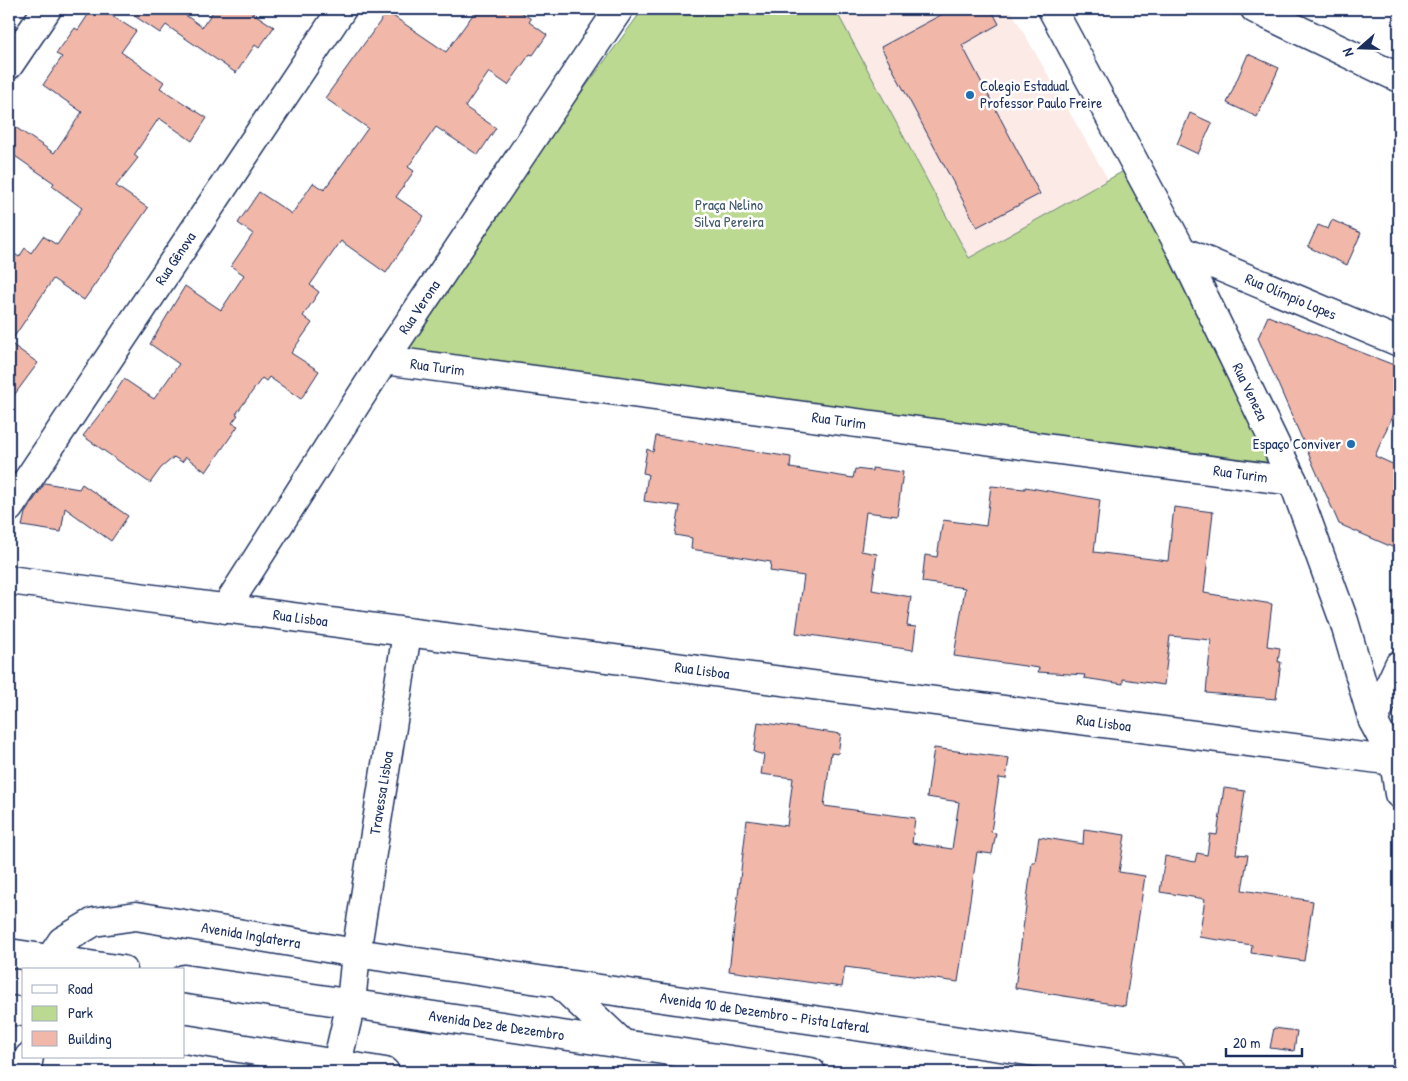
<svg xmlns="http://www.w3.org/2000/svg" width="1408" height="1081" font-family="'Patrick Hand',sans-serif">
<rect width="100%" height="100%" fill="#fff"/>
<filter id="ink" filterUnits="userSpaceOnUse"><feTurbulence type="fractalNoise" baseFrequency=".02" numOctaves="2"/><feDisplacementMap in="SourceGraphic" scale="10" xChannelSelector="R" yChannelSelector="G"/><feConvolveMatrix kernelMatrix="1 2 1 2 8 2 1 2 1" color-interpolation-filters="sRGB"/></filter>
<g filter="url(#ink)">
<!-- built -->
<path fill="#fbeae6" d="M834 9H1010L1109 181 969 258Z"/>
<!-- green -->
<path fill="#bcd991" stroke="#6c8478" d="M643 9H835L969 258 1136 164 1293 481 384 360Z"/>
<!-- building -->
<g fill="#f1b8aa" stroke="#1b2f5e">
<path d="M92 9H101L136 31 121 52 164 82 160 88 207 118 192 141 159 118 134 155 138 158 116 186 148 208 84 300 53 279 10 343 38 363 9 402V250L19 257 25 248 31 253 43 236 57 245 82 208 52 186 54 183 9 152V123L54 153 82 112 43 85 62 57 56 54 75 28 78 30Z"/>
<path d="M124 9H177L202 27 215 9H247L274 27 259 48 255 45 236 73 166 25 160 33Z"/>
<path d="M477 9H517L531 19 529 22 547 35 533 55 530 54 508 85 489 72 465 107 496 128 478 155 436 127 408 167 414 171 396 197 424 216 386 273 341 241 310 285 319 292 303 316 312 323 291 353 319 371 301 399 269 377 266 381 262 378 236 414 238 415 232 423 238 426 206 472 186 457 182 462 174 457 161 468 150 483 83 436 109 402 124 379 154 399 179 364 150 344 185 286 221 310 244 275 231 266 253 234 238 223 259 192 292 214 313 183 324 190 368 128 325 98 387 12 446 52Z"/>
<path d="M952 9H991L999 24 962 45 1040 194 977 227 881 47Z"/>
<path d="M1248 54 1279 68 1257 117 1227 103Z"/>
<path d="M1190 113 1212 123 1198 154 1177 144Z"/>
<path d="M1332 220 1361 233 1347 265 1308 247 1318 225 1328 229Z"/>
<path d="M1268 316 1399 367V400L1375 456 1399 467V550L1339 524 1258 338Z"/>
<path d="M656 436 791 457 790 468 853 478 855 469 872 471V468L903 472 897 516 866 512 861 551 877 554 872 590 911 597 907 626 916 627 913 650 796 633 804 576 770 571 771 562 691 549 692 538 675 535 680 506 644 501 648 474 643 473 647 449 653 452Z"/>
<path d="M45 483 79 489 82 484 128 516 111 541 65 508 61 532 22 526 25 513Z"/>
<path d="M991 486 1025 489V487L1100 500 1094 552 1168 561 1174 507 1213 512 1204 593 1272 604 1267 646 1280 648 1278 662H1281L1276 699 1206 693 1211 640 1170 636 1164 685 1123 679V684L1084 678 1085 675 1038 672 1039 668 954 656 965 588 922 582 925 555 937 557 943 520 986 526Z"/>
<path d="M758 722 841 734 838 754 831 753 824 806 915 818 912 843 952 849 959 802 927 797 934 748 1009 758 1006 779 999 778 991 832 996 833 992 854 977 852 958 982 845 967 842 987 729 971 747 820 787 826 793 778 761 774 764 755 754 752Z"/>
<path d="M1224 788 1245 791 1236 854 1248 855 1242 890 1313 901 1304 961 1251 953 1252 945 1199 937 1205 899 1160 892 1165 856 1195 862 1197 853 1207 855 1210 834 1217 835Z"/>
<path d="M1084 829 1125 835 1119 872 1145 876 1125 1006 1015 988 1032 862H1035L1039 837 1083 844Z"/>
<path d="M1274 1028 1297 1031 1294 1051 1270 1048Z"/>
</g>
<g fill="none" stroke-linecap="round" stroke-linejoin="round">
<defs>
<g id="minor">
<path d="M1255 9 1399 78"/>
<path d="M9 65 47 9"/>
<path id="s1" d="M1182 251 1399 342"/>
<path id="s2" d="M384 360 1293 481"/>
<path id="s3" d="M9 508 342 9"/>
<path id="s4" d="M225 609 384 360 619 9"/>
<path d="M1373 721 1399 665"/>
<path id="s5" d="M356 953 407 633"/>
<path id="s6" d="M559 983 1173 1072"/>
</g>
<g id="tertiary">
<path id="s7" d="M1052 9 1182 251 1293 481 1344 621 1373 721 1394 761 1399 794"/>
<path id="s8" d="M9 580 1394 761"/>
</g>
<g id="secondary">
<path id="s9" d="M48 970 50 959 62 941 94 922 136 916 356 953 559 983"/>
<path d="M26 1072 29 1057"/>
<path d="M335 1072 351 1003 356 953"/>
</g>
<g id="trunk">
<path d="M9 953 123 970"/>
<path id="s10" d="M184 979 811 1072"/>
<path d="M559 983 623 1044"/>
<path d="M9 1010 24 1012"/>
<path d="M184 1039 385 1072"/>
</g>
</defs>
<!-- minor casing -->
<use href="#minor" stroke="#1b2f5e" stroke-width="31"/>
<!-- tertiary casing -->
<use href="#tertiary" stroke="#1b2f5e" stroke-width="31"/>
<!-- secondary casing -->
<use href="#secondary" stroke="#1b2f5e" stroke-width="31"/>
<!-- trunk casing -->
<use href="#trunk" stroke="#1b2f5e" stroke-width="31"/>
<!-- minor -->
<use href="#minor" stroke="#fff" stroke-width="28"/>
<!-- tertiary -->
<use href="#tertiary" stroke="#fff" stroke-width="28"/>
<!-- secondary -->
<use href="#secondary" stroke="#fff" stroke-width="28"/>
<!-- trunk -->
<use href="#trunk" stroke="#fff" stroke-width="28"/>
</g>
</g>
<!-- markers -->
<g fill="#1f6fb2" stroke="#fff" stroke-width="2">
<circle cx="970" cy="95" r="5"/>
<circle cx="1351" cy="444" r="5"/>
</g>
<g text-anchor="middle" stroke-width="5" stroke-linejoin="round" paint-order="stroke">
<!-- poi labels -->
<g font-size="15" fill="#1b2f5e" stroke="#fff" text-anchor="start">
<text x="980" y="91">Colegio Estadual<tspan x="980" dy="17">Professor Paulo Freire</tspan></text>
<text x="1341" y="449" text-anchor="end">Espaço Conviver</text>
</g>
<!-- park labels -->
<g font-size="15" fill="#435a6b" stroke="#fff">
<text x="729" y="210">Praça Nelino<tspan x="729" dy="17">Silva Pereira</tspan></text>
</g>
<!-- street labels -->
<g font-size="15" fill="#1b2f5e" stroke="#fff">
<text dy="5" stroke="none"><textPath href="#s3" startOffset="300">Rua Gênova</textPath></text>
<text dy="5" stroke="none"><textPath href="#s1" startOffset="118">Rua Olímpio Lopes</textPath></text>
<text dy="5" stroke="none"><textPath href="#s4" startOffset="359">Rua Verona</textPath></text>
<text dy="5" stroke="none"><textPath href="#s2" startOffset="54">Rua Turim</textPath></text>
<text dy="5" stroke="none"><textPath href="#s7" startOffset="431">Rua Veneza</textPath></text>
<text dy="5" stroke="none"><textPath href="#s2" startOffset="459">Rua Turim</textPath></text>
<text dy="5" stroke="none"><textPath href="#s2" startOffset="864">Rua Turim</textPath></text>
<text dy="5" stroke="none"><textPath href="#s8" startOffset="294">Rua Lisboa</textPath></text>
<text dy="5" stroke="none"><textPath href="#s8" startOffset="699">Rua Lisboa</textPath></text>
<text dy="5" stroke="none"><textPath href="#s8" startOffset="1104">Rua Lisboa</textPath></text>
<text dy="5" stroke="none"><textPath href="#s5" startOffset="162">Travessa Lisboa</textPath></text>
<text dy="5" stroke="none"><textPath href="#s9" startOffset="229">Avenida Inglaterra</textPath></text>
<text dy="5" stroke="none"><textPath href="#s6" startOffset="208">Avenida 10 de Dezembro - Pista Lateral</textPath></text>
<text dy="5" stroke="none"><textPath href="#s10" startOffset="316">Avenida Dez de Dezembro</textPath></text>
</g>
</g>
<!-- margin -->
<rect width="1408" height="1081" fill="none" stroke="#fff" stroke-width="30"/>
<rect x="15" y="15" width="1378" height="1051" fill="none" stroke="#1b2f5e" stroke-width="2" filter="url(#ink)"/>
<!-- legend -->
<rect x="22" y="968" width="162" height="90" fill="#ffffff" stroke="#a4acbf"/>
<rect x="32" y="985" width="25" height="8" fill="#ffffff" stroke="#a4acbf"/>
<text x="68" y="994" font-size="15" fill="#1b2f5e">Road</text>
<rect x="32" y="1006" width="25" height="15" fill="#bcd991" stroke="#a4acbf"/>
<text x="68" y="1018" font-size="15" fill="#1b2f5e">Park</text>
<rect x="32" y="1031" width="25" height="15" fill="#f1b8aa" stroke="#a4acbf"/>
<text x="68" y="1044" font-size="15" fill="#1b2f5e">Building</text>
<!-- north arrow -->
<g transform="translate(1360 48) rotate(250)" stroke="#ffffff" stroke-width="4" paint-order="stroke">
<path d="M0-4L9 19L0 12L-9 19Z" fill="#1b2f5e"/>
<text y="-8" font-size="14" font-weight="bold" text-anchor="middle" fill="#1b2f5e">N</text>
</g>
<!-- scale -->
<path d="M1226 1048v8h76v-8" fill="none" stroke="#1b2f5e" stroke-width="2.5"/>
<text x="1233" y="1048" font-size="15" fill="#1b2f5e" stroke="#ffffff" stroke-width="4" paint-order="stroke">20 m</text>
</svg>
